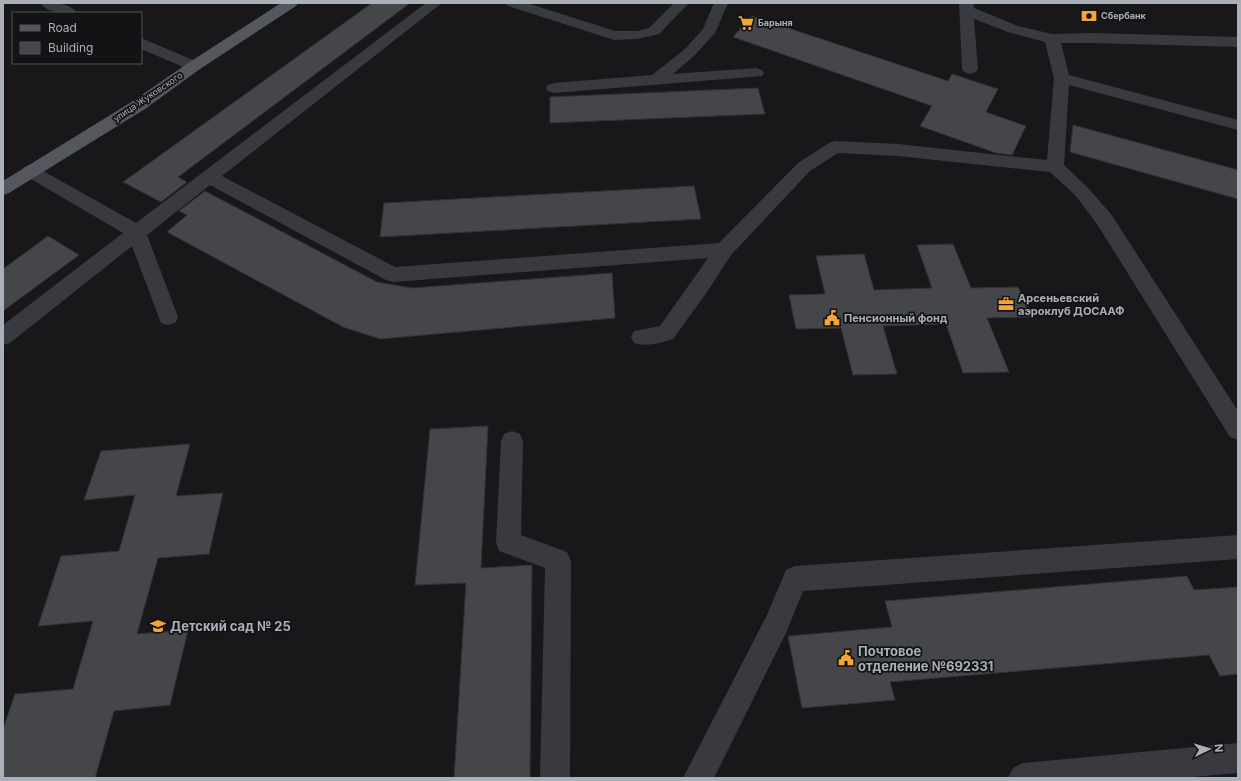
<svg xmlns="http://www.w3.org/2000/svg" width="1241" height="781" font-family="Inter,sans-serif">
<rect width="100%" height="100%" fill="#18181a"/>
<!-- building -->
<g fill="#44464a" stroke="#323236">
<path d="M372 3H410L178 177 187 182 161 202 123 182Z"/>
<path d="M752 16 948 81 952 74 998 89 986 112 1026 126 1012 155 996 153 920 126 932 106 733 37Z"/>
<path d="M758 88 765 114 550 123V97Z"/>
<path d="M1073 125 1238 170V199L1070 152Z"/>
<path d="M694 186 701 219 380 237 384 203Z"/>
<path d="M205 191 377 282 412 288 612 273 615 318 380 339 343 327 167 232 187 215 179 211Z"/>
<path d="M48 236 79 255 3 311V269Z"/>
<path d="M953 244 971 288 1018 287 1031 317 987 318 1009 372 963 373 946 324 883 326 897 374 853 375 841 328 796 329 789 295 825 294 816 256 864 254 874 290 932 288 917 245Z"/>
<path d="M488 426 481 568 532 565 530 778H454L466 583 415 585 430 429Z"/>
<path d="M190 444 176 496 223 493 209 554 158 558 137 634 188 630 170 705 114 711 95 778H3V729L15 694 73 689 93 621 38 626 61 556 119 551 135 495 84 500 101 451Z"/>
<path d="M1187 576 1194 590 1238 587V674L1220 676 1209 655 890 682 895 700 802 708 788 636 892 627 885 601Z"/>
</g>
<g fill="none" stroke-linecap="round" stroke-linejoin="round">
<!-- minor -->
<g fill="#393a3f" fill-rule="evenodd">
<path d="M40 3C52 3 70 2 77 13 65 13 48 14 40 3Z"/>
<path d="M426 3H442L222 176 395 267 719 243 798 163 829 143 835 141 898 144 1047 160 1054 78 1045 42 1008 32 974 19 978 69 976 72 970 74 964 72 962 69 959 3H973L974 8 1018 26 1052 34 1091 33 1238 37V47L1091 43H1061L1069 75 1238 120V130L1069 85 1064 165 1088 188 1111 214 1238 411V440L1230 437 1097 224 1076 196 1050 172 898 156 838 153 810 171 731 255 707 292 673 339C661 343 646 347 634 343L631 337 634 331 660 326 708 258 393 282 386 280 210 185 147 235 178 317 175 323 168 325 161 323 132 246 10 343 3 345V325L123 233 24 175 21 171 24 167 30 165 36 167 136 223Z"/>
<path d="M506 3H527L615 31H638L649 28 674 3H689L659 34 638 39 614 40 508 6Z"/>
<path d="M714 3H728L715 33 695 55 673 74 756 68 762 70 764 73 762 76 554 93 548 91 546 88 548 85 554 83 652 75 685 49 703 29Z"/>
<path d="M141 38 200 63 202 66 200 69 194 71 188 69 141 49Z"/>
<path d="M512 431 520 434 523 441 521 535 567 552 571 561 570 778H540L545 568 499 551 496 542 501 441 504 434Z"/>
<path d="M1238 535V559L803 591 786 633 714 778H683L767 615 786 570 795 566Z"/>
<path d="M1238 743V773L1181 778H1008L1013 768 1023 763Z"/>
</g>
<!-- major -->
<path fill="#55575e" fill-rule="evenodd" d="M281 3H298L296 6 200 69 145 109 9 193 3 195V181L133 101 188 63Z"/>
</g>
<!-- icons -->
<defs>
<symbol id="bank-bare" viewBox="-9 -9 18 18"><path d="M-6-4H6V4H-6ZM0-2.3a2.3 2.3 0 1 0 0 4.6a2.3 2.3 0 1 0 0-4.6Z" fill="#f3a637" stroke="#131315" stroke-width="2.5" paint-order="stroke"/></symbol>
<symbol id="supermarket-bare" viewBox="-9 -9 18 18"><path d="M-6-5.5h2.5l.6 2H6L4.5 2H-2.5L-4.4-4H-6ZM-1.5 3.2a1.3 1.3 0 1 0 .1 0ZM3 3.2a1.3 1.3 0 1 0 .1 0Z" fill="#f3a637" stroke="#131315" stroke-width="2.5" paint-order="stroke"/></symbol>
<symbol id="office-bare" viewBox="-9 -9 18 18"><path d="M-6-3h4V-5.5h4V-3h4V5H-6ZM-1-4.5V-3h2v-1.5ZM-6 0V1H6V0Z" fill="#f3a637" stroke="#131315" stroke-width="2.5" paint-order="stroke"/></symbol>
<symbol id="civic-bare" viewBox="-9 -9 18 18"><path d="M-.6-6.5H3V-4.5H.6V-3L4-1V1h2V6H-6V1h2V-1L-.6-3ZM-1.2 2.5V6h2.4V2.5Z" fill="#f3a637" stroke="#131315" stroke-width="2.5" paint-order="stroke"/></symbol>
<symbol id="school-bare" viewBox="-9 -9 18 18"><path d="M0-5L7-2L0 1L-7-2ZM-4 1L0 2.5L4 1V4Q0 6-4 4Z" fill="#f3a637" stroke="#131315" stroke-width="2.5" paint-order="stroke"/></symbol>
</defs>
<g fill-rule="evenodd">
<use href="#bank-bare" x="1078" y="5" width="22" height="22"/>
<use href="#supermarket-bare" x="735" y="12" width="22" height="22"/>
<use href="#office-bare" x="995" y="293" width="22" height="22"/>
<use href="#civic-bare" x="821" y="307" width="22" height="22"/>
<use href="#school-bare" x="147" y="615" width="22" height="22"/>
<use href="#civic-bare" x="835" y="647" width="22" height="22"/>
</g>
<g text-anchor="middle" stroke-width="3.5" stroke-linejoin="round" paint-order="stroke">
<!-- far-poi labels -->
<g font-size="9" font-weight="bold" fill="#aab0ba" stroke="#131315" text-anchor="start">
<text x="1101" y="19">Сбербанк</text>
<text x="758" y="26">Барыня</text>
</g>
<!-- far-street labels -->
<g font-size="9" fill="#aab0ba" stroke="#131315">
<text transform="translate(148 97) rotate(-34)" y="3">улица Жуковского</text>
</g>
<!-- poi labels -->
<g font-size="11" font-weight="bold" fill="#aab0ba" stroke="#131315" text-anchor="start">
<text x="1018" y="302">Арсеньевский<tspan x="1018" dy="13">аэроклуб ДОСААФ</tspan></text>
<text x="844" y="322">Пенсионный фонд</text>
</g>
<!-- near-poi labels -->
<g font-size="13" font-weight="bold" fill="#aab0ba" stroke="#131315" text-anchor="start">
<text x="170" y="631">Детский сад № 25</text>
<text x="858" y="656">Почтовое<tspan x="858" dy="15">отделение №692331</tspan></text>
</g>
</g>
<!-- border -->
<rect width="1241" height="781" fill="none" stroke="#aab0ba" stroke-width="8"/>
<!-- legend -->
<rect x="12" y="12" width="130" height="52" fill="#131315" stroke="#4f5257"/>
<rect x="20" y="25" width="20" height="6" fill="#55575e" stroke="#4f5257"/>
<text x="48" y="32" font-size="12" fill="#aab0ba">Road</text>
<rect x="20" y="42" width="20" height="12" fill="#44464a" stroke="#4f5257"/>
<text x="48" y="52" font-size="12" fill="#aab0ba">Building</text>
<!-- north arrow -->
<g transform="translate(1209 749) rotate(85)" stroke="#131315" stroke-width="3" paint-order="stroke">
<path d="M0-3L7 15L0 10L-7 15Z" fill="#aab0ba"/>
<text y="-6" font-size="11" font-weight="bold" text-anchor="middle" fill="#aab0ba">N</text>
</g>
</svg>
